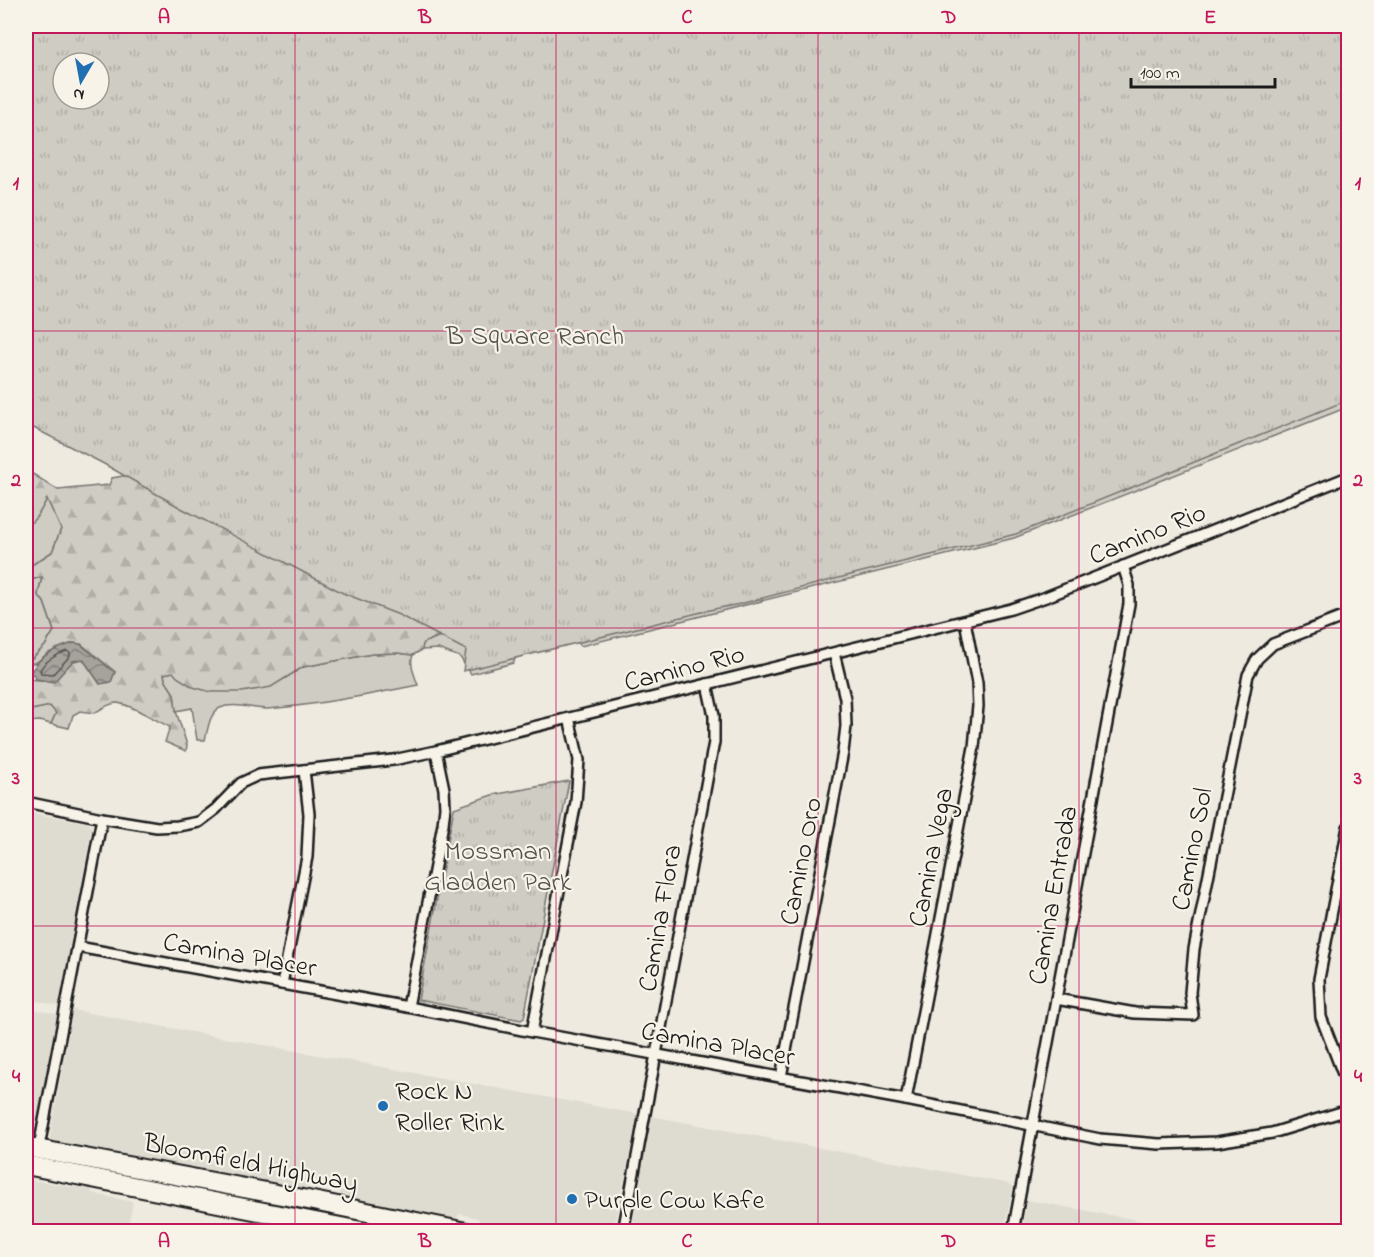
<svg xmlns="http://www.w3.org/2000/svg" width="1374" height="1257" font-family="'Indie Flower',sans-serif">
<defs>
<pattern id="forest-firs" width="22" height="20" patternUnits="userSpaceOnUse" patternTransform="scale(1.5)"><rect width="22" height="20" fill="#cfccc3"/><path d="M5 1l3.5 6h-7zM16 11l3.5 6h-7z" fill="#b1afa7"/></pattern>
<pattern id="park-tufts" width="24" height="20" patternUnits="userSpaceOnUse" patternTransform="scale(1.5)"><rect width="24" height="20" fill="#cfccc3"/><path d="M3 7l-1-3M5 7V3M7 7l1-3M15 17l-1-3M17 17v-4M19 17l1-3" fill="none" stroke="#b1afa7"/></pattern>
<pattern id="water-waves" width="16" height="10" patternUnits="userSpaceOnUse" patternTransform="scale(1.5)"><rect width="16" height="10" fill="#a6a39d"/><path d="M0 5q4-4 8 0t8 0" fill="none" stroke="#86847f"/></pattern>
</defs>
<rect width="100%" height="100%" fill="#eeeae0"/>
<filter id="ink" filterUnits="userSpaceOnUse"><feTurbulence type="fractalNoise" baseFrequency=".0167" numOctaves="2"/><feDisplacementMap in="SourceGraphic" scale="12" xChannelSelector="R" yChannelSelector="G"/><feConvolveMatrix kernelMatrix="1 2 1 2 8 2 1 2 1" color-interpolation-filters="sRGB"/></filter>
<g filter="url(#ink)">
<!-- built -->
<g fill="#dedbd1">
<path d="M26 812 88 823 92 828 59 1006 26 999Z"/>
<path d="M26 1008 57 1014 33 1140 26 1139Z"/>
<path d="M73 1010 638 1114 613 1231H492L485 1230 481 1227 478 1218 460 1214 454 1221 405 1211 343 1195 340 1194 337 1184 312 1179 308 1185 305 1187 296 1189 50 1144V1136Z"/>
<path d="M651 1116 1005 1183 1013 1186 1004 1231H632Z"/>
<path d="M26 1179 92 1190V1193L133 1202 127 1231H26Z"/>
<path d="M1027 1200 1198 1231H1022Z"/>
</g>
<!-- grass -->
<g fill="#cfccc3" stroke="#767470" stroke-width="1.5">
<path d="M1348 382V407L1014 538 581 646 569 634 523 643 513 663 471 674 460 657 438 649 422 650 423 643 450 632Z"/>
<path d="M47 499 61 529 52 552 27 568 26 572V522L32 521 38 515Z"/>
<path d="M42 577 38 595 44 602 54 631 45 646 26 664V581Z"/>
<path d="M398 653 413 655C409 665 415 676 418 685 368 695 317 705 267 709 252 709 234 702 220 708 209 713 208 730 205 740H197L192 708 176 711 174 694 165 680 164 674 173 672 282 680 303 667 372 654Z"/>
<path d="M50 706 56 713 51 724 40 721 26 722V711Z"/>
</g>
<!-- forest -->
<path fill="url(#forest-firs)" stroke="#767470" stroke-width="1.5" d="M26 471 31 473 58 490 109 485 112 478 134 474 449 632 423 643 422 650 413 655 398 653 372 654 303 667 271 687 242 692H211L193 687 177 677 173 672 164 674 165 680 174 694 176 711 187 745 186 751 165 742 170 727C156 721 129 703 116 703 108 704 101 709 94 713L80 711 73 715 69 728 51 724 56 713 50 706 26 711V679L54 681 73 661 83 659 100 684 115 672 81 644 73 643 47 654 37 662 26 665V664L45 646 54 631 44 602 38 595 42 577 26 581V572L27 568 52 552 61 529 47 499 38 515 32 522H26Z"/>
<!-- park -->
<g fill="url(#park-tufts)" stroke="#767470" stroke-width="1.5" fill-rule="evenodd">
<path d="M26 26H1348V400L1016 534 858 573 740 604 714 609 463 671 466 650 399 615 343 593 181 508 104 464 26 424ZM63 63H99V99H63Z"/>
<path d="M569 781 524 1018 521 1020 418 1000 454 808 492 795Z"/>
</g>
<!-- water -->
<path fill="url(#water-waves)" stroke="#6f6d69" stroke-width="1.5" d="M73 643 80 644 115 672 111 682 100 684 83 659 73 661 54 682 36 679 34 675 29 673C34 669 34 666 38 662 47 652 61 647 73 643Z"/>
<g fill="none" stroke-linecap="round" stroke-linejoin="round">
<!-- shore -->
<path stroke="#535250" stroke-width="1.5" d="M67 651 70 653V656L53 674 41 673 40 670C45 661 57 654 67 651Z"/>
<!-- stream -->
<g stroke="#6f6d69" stroke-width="3">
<path d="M148 1232C171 1220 190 1227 214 1232"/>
<path d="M257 1232 258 1229"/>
</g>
<defs>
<g id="street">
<path d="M26 802 102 818 157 827 178 826 199 822 216 809 241 783 258 775 393 760 436 751 1011 609 1046 597 1348 477"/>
<path d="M1348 827 1319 979 1321 1017 1348 1087"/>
<path d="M78 947 408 1007 532 1032 906 1100 1100 1139 1159 1144 1217 1142 1272 1133 1348 1110"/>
<path d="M282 984 307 857 309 814 304 770"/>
<path d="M1056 999 1135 1013 1193 1015 1190 993 1194 949 1248 675 1257 659 1273 644 1348 615"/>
<path d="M408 1007 443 824 445 807 444 789 436 751"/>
<path d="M532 1032 576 802 579 760 569 718"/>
<path d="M781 1077 843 752 846 726 845 698 834 653"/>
<path d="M906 1100 974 747 978 706 977 683 965 621"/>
<path d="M38 1152 102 818"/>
<path d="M296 1232 299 1216"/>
<path d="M623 1232 714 742V716L707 684"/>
<path d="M1013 1232 1129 604V585L1123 566"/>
</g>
<g id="highway">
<path d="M26 1147 303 1199 466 1232"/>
<path d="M26 1165 366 1232"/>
</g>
</defs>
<!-- street casing -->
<use href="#street" stroke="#1c1c1c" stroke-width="14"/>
<!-- highway casing -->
<use href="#highway" stroke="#1c1c1c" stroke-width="22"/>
<!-- street -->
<use href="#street" stroke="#f7f3e8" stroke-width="9"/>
<!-- highway -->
<use href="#highway" stroke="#f7f3e8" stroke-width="18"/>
</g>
</g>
<!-- grid -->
<path fill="none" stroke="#c2185b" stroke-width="1.5" stroke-opacity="0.55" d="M295 26V1232M556 26V1232M818 26V1232M1079 26V1232M26 331H1348M26 628H1348M26 926H1348"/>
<!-- markers -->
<g fill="#1f6fb2" stroke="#f7f3e8" stroke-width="2">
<circle cx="383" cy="1106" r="6"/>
<circle cx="572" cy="1199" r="6"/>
</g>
<g text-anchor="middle" stroke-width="4.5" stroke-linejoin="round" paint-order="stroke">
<!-- park labels -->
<g font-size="27" fill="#52514e" stroke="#f7f3e8">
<text x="535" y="344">B Square Ranch</text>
<text x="498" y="859">Mossman<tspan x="498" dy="31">Gladden Park</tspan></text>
</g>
<!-- street labels -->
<g font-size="27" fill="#1c1c1c" stroke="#f7f3e8">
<text transform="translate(1147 533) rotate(-22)" y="9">Camino Rio</text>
<text transform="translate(684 667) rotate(-14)" y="9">Camino Rio</text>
<text transform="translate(1191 849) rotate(-79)" y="9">Camino Sol</text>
<text transform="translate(930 857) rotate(-79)" y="9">Camina Vega</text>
<text transform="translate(800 861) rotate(-79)" y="9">Camino Oro</text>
<text transform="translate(1052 895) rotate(-80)" y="9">Camina Entrada</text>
<text transform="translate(659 918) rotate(-80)" y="9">Camina Flora</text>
<text transform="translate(240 954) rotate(10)" y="9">Camina Placer</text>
<text transform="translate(718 1043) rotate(10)" y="9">Camina Placer</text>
<text transform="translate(251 1162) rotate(11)" y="9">Bloomfield Highway</text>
</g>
<!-- poi labels -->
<g font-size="27" fill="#1c1c1c" stroke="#f7f3e8" text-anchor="start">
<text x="395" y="1099">Rock N<tspan x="395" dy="31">Roller Rink</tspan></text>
<text x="584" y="1208">Purple Cow Kafe</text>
</g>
</g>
<!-- margin -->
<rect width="1374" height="1257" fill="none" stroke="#f7f3e8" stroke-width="66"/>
<!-- north arrow -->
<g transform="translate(81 81) rotate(190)"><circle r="28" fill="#f7f3e8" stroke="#9f9d96" stroke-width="1.5"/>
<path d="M0-4.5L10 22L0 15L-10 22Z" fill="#1f6fb2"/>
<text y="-9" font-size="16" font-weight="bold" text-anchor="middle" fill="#1c1c1c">N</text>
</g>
<!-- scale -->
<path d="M1131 78v9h144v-9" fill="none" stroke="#1c1c1c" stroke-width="3"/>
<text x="1140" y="78" font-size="18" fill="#1c1c1c" stroke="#f7f3e8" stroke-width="4.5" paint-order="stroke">100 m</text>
<rect x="33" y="33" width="1308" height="1191" fill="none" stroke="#c2185b" stroke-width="2"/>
<g font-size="20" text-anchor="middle" font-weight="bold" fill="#c2185b">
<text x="164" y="23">A</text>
<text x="425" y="23">B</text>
<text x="687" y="23">C</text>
<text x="949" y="23">D</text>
<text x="1210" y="23">E</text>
<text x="16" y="189">1</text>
<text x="1358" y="189">1</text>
<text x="16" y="486">2</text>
<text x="1358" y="486">2</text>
<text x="16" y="784">3</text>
<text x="1358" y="784">3</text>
<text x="16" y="1082">4</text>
<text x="1358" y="1082">4</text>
<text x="164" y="1247">A</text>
<text x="425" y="1247">B</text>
<text x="687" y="1247">C</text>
<text x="949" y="1247">D</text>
<text x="1210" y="1247">E</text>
</g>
</svg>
